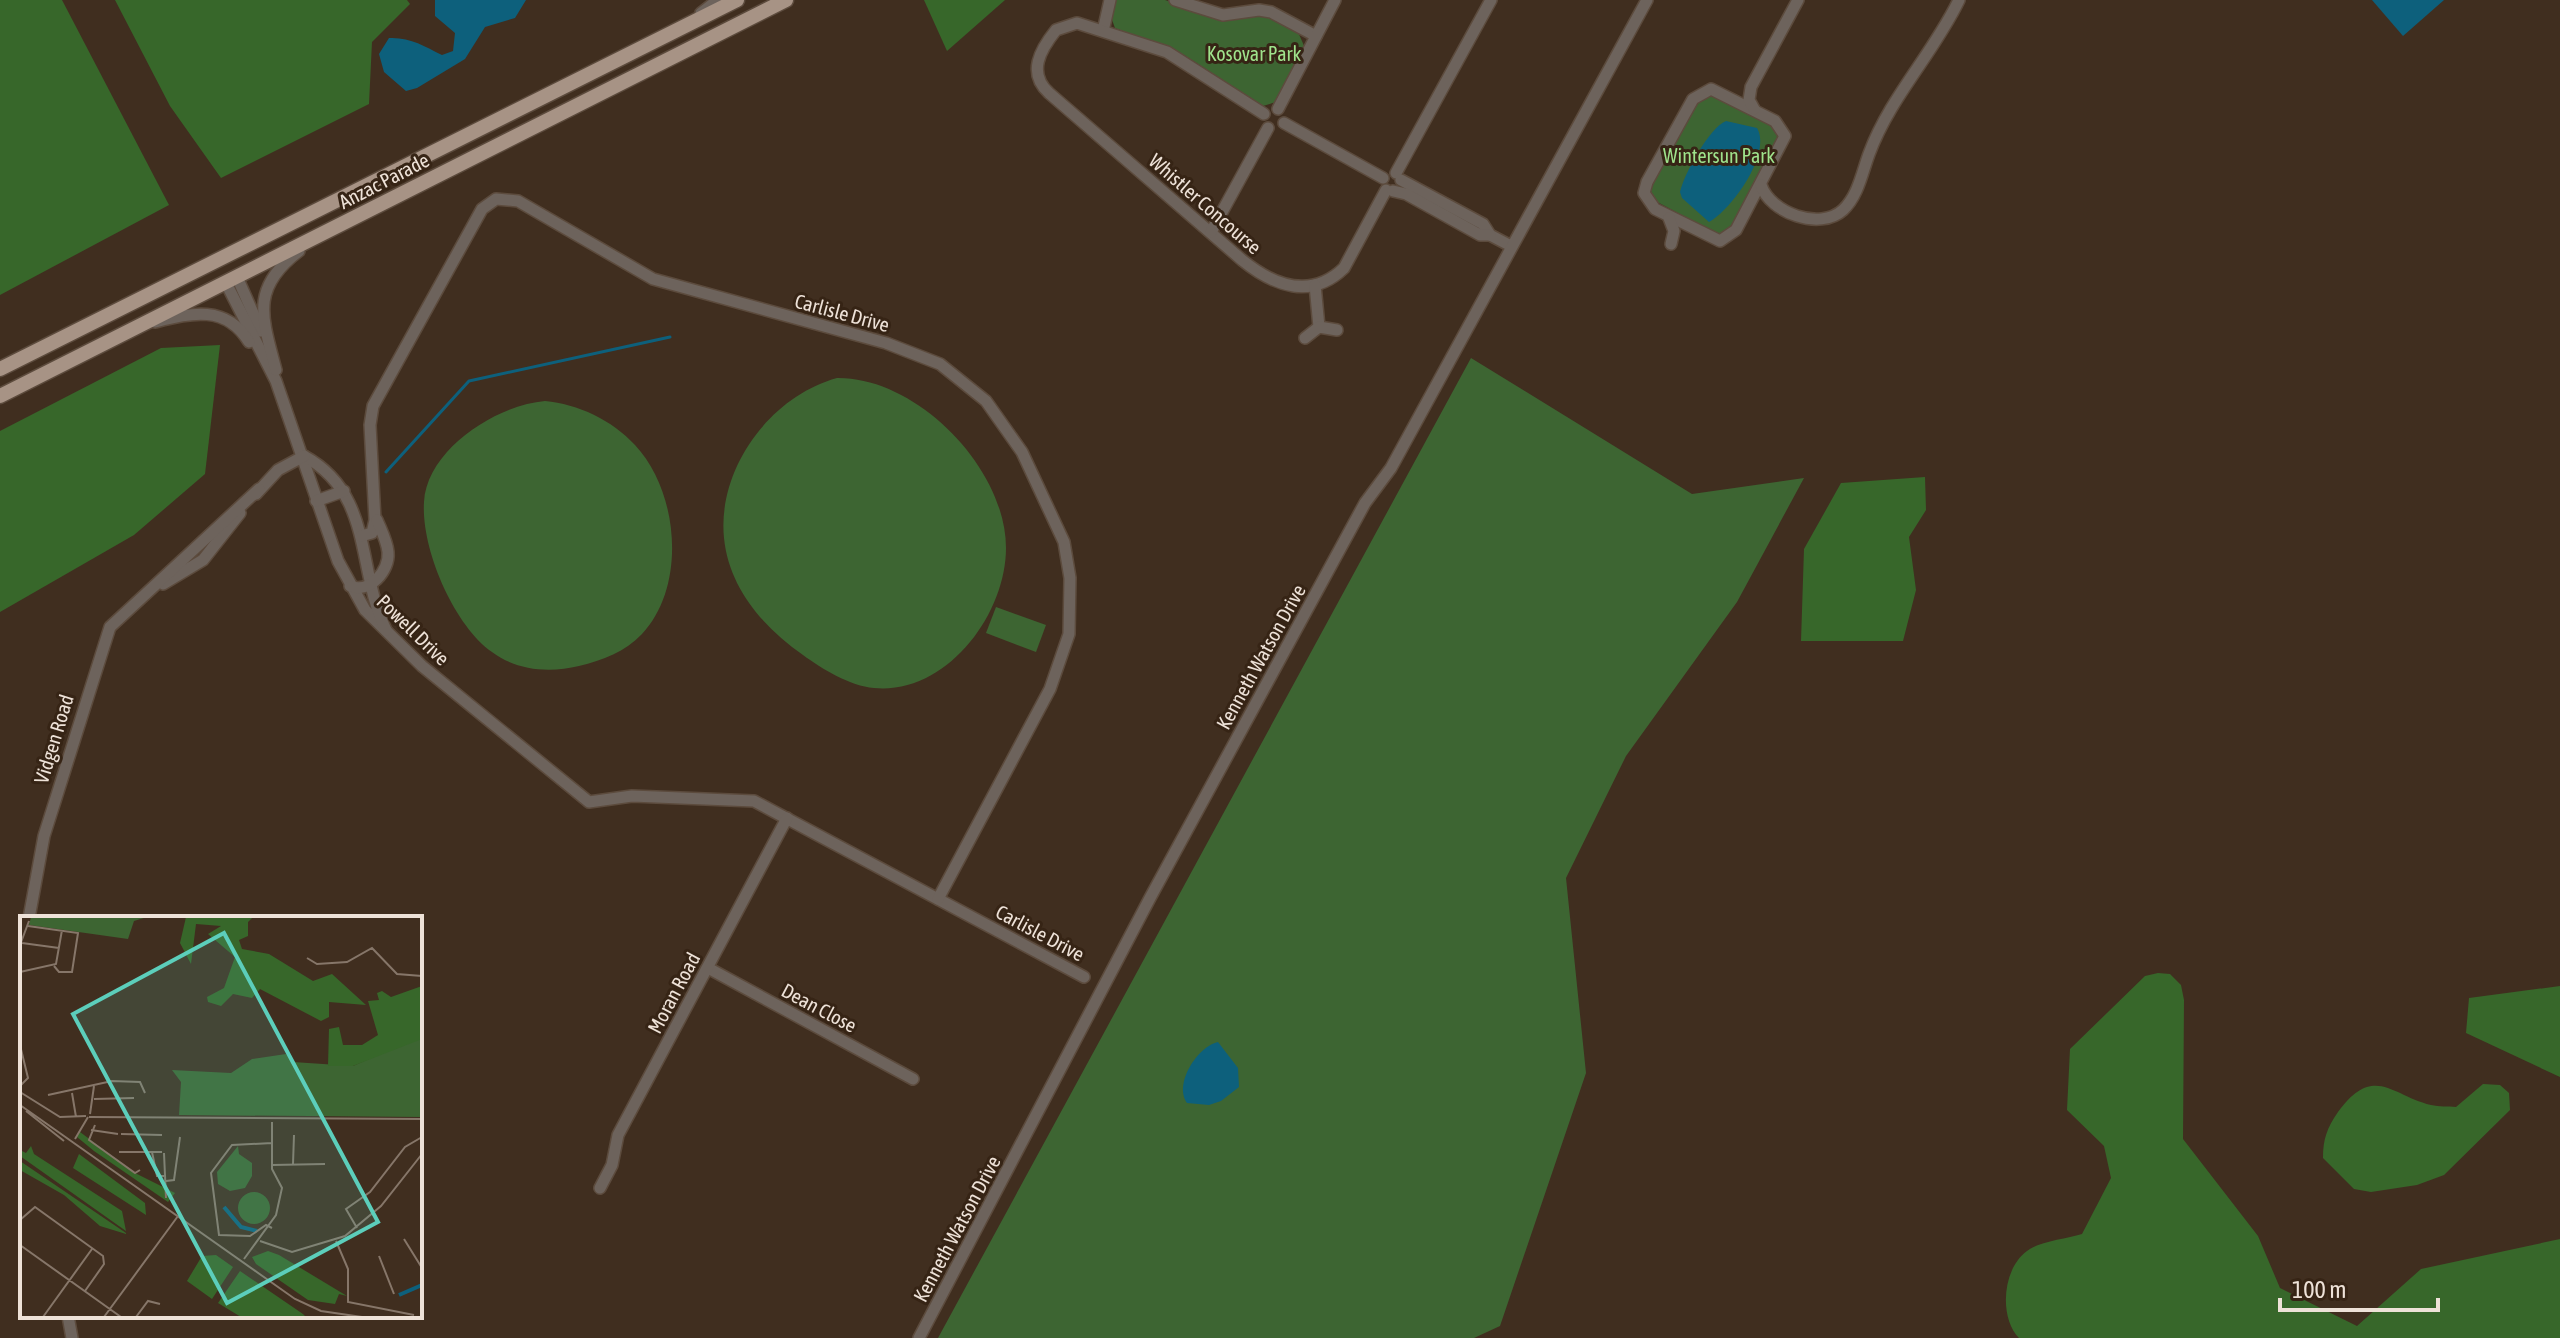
<svg xmlns="http://www.w3.org/2000/svg" width="2560" height="1338" font-family="'Asap Condensed',sans-serif">
<rect width="100%" height="100%" fill="#402e1f"/>
<!-- green -->
<g fill="#3d6532">
<path d="M1115 0H1165L1212 15 1268 16 1298 32 1305 48 1276 102 1263 106 1184 55 1115 28 1111 17Z"/>
<path d="M1710 95C1729 98 1770 118 1779 137L1730 232 1720 236 1650 198V185L1696 102Z"/>
<path d="M1471 358 1692 494 1804 478 1737 602 1626 756 1566 878 1586 1073 1500 1326 1474 1338H938Z"/>
<path d="M837 378C917 377 1006 468 1006 548 1006 615 946 695 874 688 850 686 822 669 803 655 763 627 729 588 724 538 717 468 771 396 837 378Z"/>
<path d="M545 401C578 404 612 420 635 445 679 492 687 586 642 634 625 652 603 660 579 666 550 673 517 671 492 652 454 625 421 549 424 502 427 449 497 405 545 401Z"/>
<path d="M996 607 1046 625 1036 652 986 633Z"/>
</g>
<!-- forest -->
<g fill="#37672a">
<path d="M0 0H62L169 205 0 295Z"/>
<path d="M115 0H407L410 4 372 42 369 104 221 178 170 106Z"/>
<path d="M924 0H1005L947 51Z"/>
<path d="M220 345 205 474 134 535 0 612V431L161 348Z"/>
<path d="M1925 477 1926 510 1909 537 1916 590 1903 641H1801L1804 549 1841 483Z"/>
<path d="M2158 973 2170 974 2181 985 2184 1000 2183 1139 2258 1236 2280 1288 2357 1326 2421 1269 2560 1239V1338H2019C1999 1318 2002 1269 2027 1251 2040 1241 2066 1239 2082 1234L2111 1178 2104 1146 2067 1110 2070 1049 2145 976Z"/>
<path d="M2560 986V1077L2466 1033 2469 998Z"/>
<path d="M2483 1084 2500 1085 2509 1093 2510 1110 2444 1175 2417 1185 2371 1192 2354 1189 2323 1158C2323 1139 2327 1128 2338 1112 2374 1063 2392 1096 2431 1105 2439 1107 2448 1106 2456 1107Z"/>
</g>
<!-- water -->
<g fill="#0d607c">
<path d="M435 0H526L515 18 485 27 465 59 417 88 406 91 384 72 379 54 389 38C410 37 424 46 442 55L453 51 455 33 435 16Z"/>
<path d="M2372 0H2444L2403 36Z"/>
<path d="M1726 121 1757 128C1772 154 1731 210 1709 222L1682 198 1680 192C1684 174 1709 128 1726 121Z"/>
<path d="M1218 1042 1238 1068 1239 1087 1221 1101 1209 1105 1187 1103C1173 1084 1198 1046 1218 1042Z"/>
</g>
<g fill="none" stroke-linecap="round" stroke-linejoin="round">
<!-- stream -->
<path stroke="#0d607c" stroke-width="3" d="M386 472 469 381 670 337"/>
<defs>
<g id="minor">
<path d="M1175 0 1223 15 1259 10 1271 12 1316 36"/>
<path d="M701 13 718 0"/>
<path d="M1103 31 1110 0"/>
<path d="M1711 89 1775 121 1785 136 1736 230 1720 241 1655 209 1644 193 1647 182 1693 99Z"/>
<path d="M1278 109 1335 0"/>
<path d="M1754 109 1749 100 1751 87 1798 0"/>
<path d="M1264 114 1167 52 1077 23 1056 30C1040 50 1027 73 1049 93L1242 260C1274 286 1311 300 1344 268L1386 190"/>
<path d="M1284 123 1383 178"/>
<path d="M1396 173 1491 0"/>
<path d="M1401 180 1483 224 1490 235 1511 246"/>
<path d="M1761 185C1770 213 1820 231 1843 210 1858 196 1862 173 1869 154 1890 97 1933 54 1959 0"/>
<path d="M1393 191 1406 194 1480 235H1490"/>
<path d="M1669 218 1674 231 1671 244"/>
<path d="M1211 232 1268 128"/>
<path d="M237 277 261 331"/>
<path d="M226 283 276 381 338 561 365 610 422 666 589 802 632 796 754 801 1084 977"/>
<path d="M1315 285 1319 327"/>
<path d="M155 322C191 313 226 304 249 342"/>
<path d="M1305 338 1319 327 1337 330"/>
<path d="M276 370C262 317 250 288 299 251"/>
<path d="M304 456C374 494 356 569 386 630"/>
<path d="M256 494 278 470 304 456"/>
<path d="M316 501 344 491"/>
<path d="M361 536 372 533 375 520 370 425 373 406 482 209 496 199 518 201 653 279 886 343 940 364 986 401 1022 452 1064 542 1070 578 1069 634 1050 689 938 899"/>
<path d="M163 584 203 560 240 513"/>
<path d="M350 586C369 594 390 571 388 552 387 541 381 530 377 520"/>
<path d="M29 918 44 836 110 627 259 489"/>
<path d="M708 968 913 1079"/>
<path d="M600 1188 612 1165 618 1135 787 818"/>
<path d="M68 1316 72 1338"/>
<path d="M919 1338 1150 898 1365 503 1391 468 1647 0"/>
</g>
<g id="major">
<path d="M0 369 737 0"/>
<path d="M0 396 786 0"/>
</g>
</defs>
<!-- minor casing -->
<use href="#minor" stroke="#5c4b3d" stroke-width="14"/>
<!-- major casing -->
<use href="#major" stroke="#5c4b3d" stroke-width="17"/>
<!-- minor -->
<use href="#minor" stroke="#6d635c" stroke-width="11"/>
<!-- major -->
<use href="#major" stroke="#a79385" stroke-width="14"/>
</g>
<g text-anchor="middle" stroke-width="6" stroke-linejoin="round" paint-order="stroke">
<!-- park labels -->
<g font-size="20" fill="#9fe38c" stroke="#362415">
<text x="1254" y="61">Kosovar Park</text>
<text x="1719" y="163">Wintersun Park</text>
</g>
<!-- street labels -->
<g font-size="20" fill="#eee2d8" stroke="#362415">
<text transform="translate(384 181) rotate(-27)" y="7">Anzac Parade</text>
<text transform="translate(1205 204) rotate(41)" y="7">Whistler Concourse</text>
<text transform="translate(842 313) rotate(15)" y="7">Carlisle Drive</text>
<text transform="translate(413 630) rotate(44)" y="7">Powell Drive</text>
<text transform="translate(1261 657) rotate(-61)" y="7">Kenneth Watson Drive</text>
<text transform="translate(54 739) rotate(-73)" y="7">Vidgen Road</text>
<text transform="translate(1040 933) rotate(28)" y="7">Carlisle Drive</text>
<text transform="translate(674 993) rotate(-62)" y="7">Moran Road</text>
<text transform="translate(819 1008) rotate(28)" y="7">Dean Close</text>
<text transform="translate(957 1229) rotate(-62)" y="7">Kenneth Watson Drive</text>
</g>
</g>
<!-- overview -->
<g transform="translate(20 916)">
<rect width="402" height="402" fill="#402e1f"/>
<path d="M11 1H127L114 5 108 23 9 9ZM395 123H402V201L159 199 161 166 152 154 211 157 232 143 266 138 273 146 333 150ZM218 230 219 238 232 247V260L225 272 210 275 198 268 197 256ZM218 292a16 16 0 1 1 32 0a16 16 0 1 1-32 0Z" fill="#3d6532"/>
<path d="M166 1H233L228 6V20L219 24 222 33 249 38 293 65 312 58 346 89 309 86V101L301 105 240 73 232 82 213 78 201 90 188 86 187 81 204 72 215 41 188 18 201 10 176 8 171 48 160 27ZM402 70V123L333 150H308L309 113 319 111 323 129H342L358 119 348 85 359 84 357 77 362 75 371 81ZM60 216 115 257 155 277 148 286 74 235 57 221ZM11 230 14 238 102 295 106 315 0 240V234L6 237ZM59 238 125 287 126 299 53 252ZM0 245 106 317V318L80 310 44 279 0 254ZM248 335 259 339 327 380 319 378 315 388 288 384 236 348 232 341ZM196 339 213 351 192 383 167 365 182 340ZM220 355 283 398 286 401H221L198 387Z" fill="#37672a"/>
<path fill="none" stroke="#0d607c" stroke-width="4" d="M204 291 221 311 237 315M379 379 402 369"/>
<path fill="none" stroke="#867669" stroke-width="2" d="M8 10 58 17 52 56H39L34 50M2 27 39 32M0 29 9 5M287 42 297 48 327 46 352 32 377 58 402 60M0 56 36 48 42 14M0 129 8 162 0 170M0 176 40 201 66 200M52 177 56 201M28 179 92 165 120 166 125 177M74 183 114 182M0 189 275 383 301 395 342 401M6 195 44 225M70 198 74 170M69 201 402 203M75 209 69 224 115 257 120 254M71 214 98 218M101 218 142 219M55 223 68 201M99 236H142M132 236 137 260H144M144 237 146 282M273 248 274 219M252 249 305 248M146 265 154 264 160 221M0 304 15 291 83 340 84 348 65 375M252 312 246 309 230 320 199 319 191 257 212 229 252 227M337 312 326 293 350 276 385 231 402 221M384 323 402 352M240 325 272 336 325 320 361 290 402 238M316 325 328 353V386L394 399M0 329 101 401M359 340 374 378M224 343 256 299 262 272 252 253V206M23 401 72 333M84 401 158 300M116 401 128 385 140 388"/>
<path fill="#5ccebb" fill-opacity="0.15" stroke="#5ccebb" stroke-width="4" d="M204 17 358 306 207 387 53 98Z"/>
<rect width="402" height="402" fill="none" stroke="#eee2d8" stroke-width="4"/>
</g>
<!-- scale -->
<path d="M2280 1298v12h158v-12" fill="none" stroke="#eee2d8" stroke-width="4"/>
<text x="2292" y="1298" font-size="24" fill="#eee2d8" stroke="#362415" stroke-width="6" paint-order="stroke">100 m</text>
</svg>
